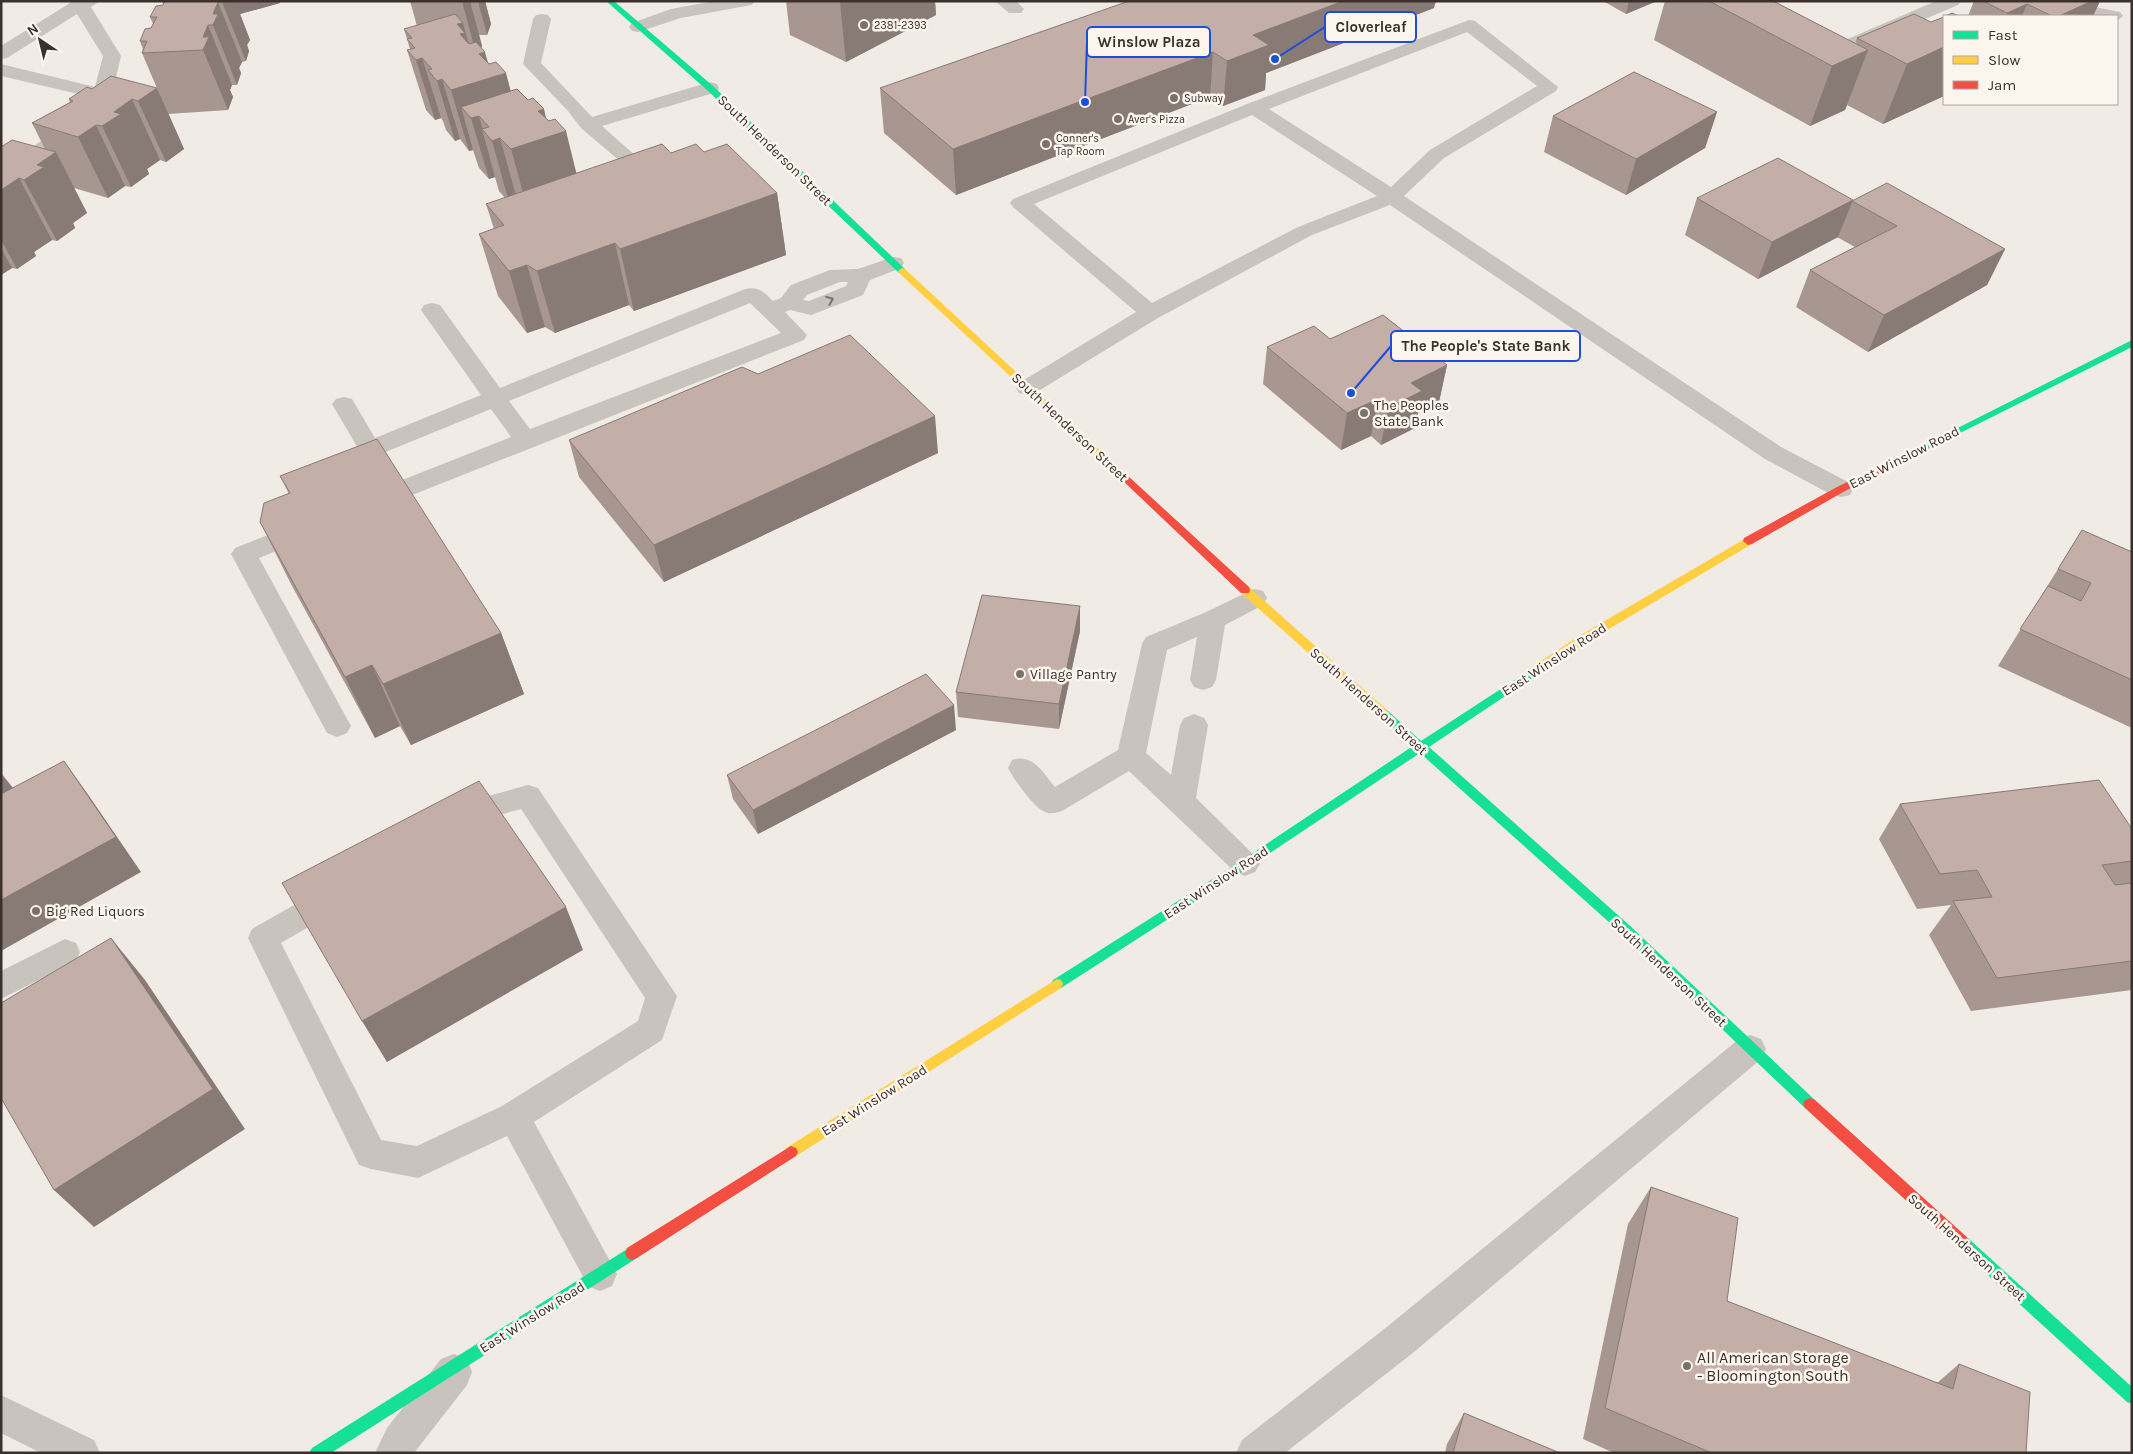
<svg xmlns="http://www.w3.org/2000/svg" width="2133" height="1454" font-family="Karla,sans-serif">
<rect width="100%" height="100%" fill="#f0ebe5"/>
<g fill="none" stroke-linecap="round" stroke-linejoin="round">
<!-- lane -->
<g fill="#c9c3be" fill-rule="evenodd">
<path d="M1936 1H1961L1958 5 1834 58H1822L1811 49 1814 45 1820 44 1829 47Z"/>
<path d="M542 14 548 15 551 19 541 63 592 117 710 82 717 84 719 88 717 92 602 126 638 158 635 162H621L581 128 568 111 523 64 533 19 536 15Z"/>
<path d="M1469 20 1475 21 1558 87 1556 91 1444 158 1404 196 1781 447 1850 483 1853 489 1850 495 1841 497 1832 495 1765 459 1390 205 1312 235 1158 318 1035 393 1027 395 1019 393 1016 388 1019 383 1136 312 1013 207 1010 203 1013 199 1247 104ZM1467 32 1537 86 1430 150 1391 187 1269 109ZM1252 115 1377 196 1298 227 1152 303 1034 204Z"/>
<path d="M893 257 901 258 904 263 901 268 870 280 863 295 811 315 790 310 785 312 807 335 804 340 382 507 373 509 364 507 361 501 364 495 511 437 491 409 378 455 370 457 362 455 332 404 336 399 344 397 352 399 375 438 481 395 421 310 424 305 432 303 440 305 500 388 745 289C759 286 764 292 773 301L781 298 791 285 830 270 858 269ZM840 282H848L846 286 809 301 803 300 807 295ZM750 303 781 333 530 429 509 401Z"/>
<path d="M306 520 315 523 318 529 315 535 259 558 351 726 347 733 337 737 327 733 231 554 235 548Z"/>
<path d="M1254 589 1263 591 1267 598 1263 605 1225 625 1216 680 1212 687 1203 690 1194 687 1190 680 1197 637 1167 650 1146 753 1171 775 1180 725 1184 718 1194 714 1204 718 1208 725 1196 798 1255 856 1260 864 1255 872 1245 876 1235 872 1129 771 1062 811C1055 813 1050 815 1043 811 1033 806 1013 778 1008 768L1012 760C1033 753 1043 773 1055 787L1118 750 1142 644 1146 637 1204 613Z"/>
<path d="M528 785 538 788 677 996 662 1040 534 1122 617 1274 612 1286 600 1291 588 1286 507 1136 418 1178 371 1169 359 1165 248 938 252 929 485 797ZM521 809 645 998 638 1021 502 1106 417 1146 381 1140 281 943 503 814Z"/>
<path d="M65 939 76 943 80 952 76 961 1 999V971Z"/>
<path d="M1750 1035 1761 1039 1766 1049 1761 1059 1414 1352 1285 1453H1236L1242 1440 1388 1326 1739 1039Z"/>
</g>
<!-- street -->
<g fill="#c9c3be" fill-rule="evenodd">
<path d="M69 1H100L91 7 121 56 112 94 92 122 8 184 1 186V170L78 114 91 97 1 76V64L95 87 103 56 77 14 7 58 1 59V46L70 3Z"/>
<path d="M714 1H755L752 5 746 6 681 18 638 32 632 31 629 27 632 23 671 9Z"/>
<path d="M995 1H1016L1024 9 1021 13H1009Z"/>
<path d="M2028 1H2066L2120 12 2123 16 2117 21V16H2088L2031 5Z"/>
<path d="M454 1354 467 1359 472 1372 467 1385 414 1453H375L387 1428 441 1359Z"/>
<path d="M1 1395 94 1440 100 1453H41L1 1433Z"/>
</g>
<!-- fast -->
<g fill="#16e098" fill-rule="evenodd">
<path d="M606 1H614L713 86 905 269V273H899L707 90Z"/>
<path d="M2132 340V347L1922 452H1916L1914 450Z"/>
<path d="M1533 668 1537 669 1538 672 1537 675 1429 747 1628 924 1815 1100 1817 1104 1815 1108 1810 1110 1805 1108 1620 932 1420 753 1249 867 1061 988 1057 989 1053 988 1051 984 1053 980 1241 861 1413 746 1379 716 1377 713 1379 710H1387L1421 741Z"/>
<path d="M1964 1237 1969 1239 2132 1387V1404L2127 1402 1959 1249 1957 1244 1959 1239Z"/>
<path d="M632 1246 637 1248 639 1253 637 1258 331 1453H309L312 1448Z"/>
</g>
<!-- slow -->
<g fill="#ffcf43" fill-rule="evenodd">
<path d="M902 268 905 269 1127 475 1129 477 1127 479H1121L899 273 898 271Z"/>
<path d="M1748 537 1753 541 1752 544 1587 642 1537 675H1529L1528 672 1529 669 1579 636Z"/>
<path d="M1245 586 1249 587 1387 710 1389 713 1387 716H1379L1241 593 1240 590Z"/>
<path d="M1057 979 1061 980 1063 984 1061 988 796 1156 791 1158 786 1156 784 1152 786 1148Z"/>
</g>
<!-- jam -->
<g fill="#f24e42" fill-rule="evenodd">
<path d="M1919 447 1922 448 1924 450 1922 452 1845 491 1752 544 1748 545 1743 541 1744 538 1837 487Z"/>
<path d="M1124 474 1127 475 1249 587 1250 590 1249 593H1241L1121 479 1119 477 1121 475Z"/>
<path d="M1810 1098 1815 1100 1969 1239 1971 1244 1969 1249 1964 1251 1959 1249 1805 1108 1803 1104 1805 1100Z"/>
<path d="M791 1146 796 1148 798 1152 796 1156 637 1258 632 1260 627 1258 625 1253 627 1248Z"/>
</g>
</g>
<!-- wall -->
<g fill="#a89690">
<path d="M162 1H280V3L240 14 250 40 247 45 249 51 246 61 242 62 239 68 241 73 237 85H232L230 90 233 97 228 110 168 114 142 53 143 49 140 41 151 28 153 24 150 17 163 5V4Z"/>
<path d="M410 1H485L491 24 487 35H479L482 46 481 47 489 64 511 91 546 118 576 173 671 153 704 152 777 193 786 255 634 311 629 305 555 333 545 327 527 333 498 296 479 234 494 229 486 204 505 198 499 191 495 177 489 179 479 168 473 150 469 151 460 139 455 141 446 130 443 121 441 118 435 120 426 110 407 50 410 49 404 29 417 26Z"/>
<path d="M786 1H935L936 15 846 62 790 35Z"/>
<path d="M1603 1H1657L1626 14Z"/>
<path d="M1665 1H1773L1855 44 1857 38 1931 22 1944 17V96L1883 124 1847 105 1845 110 1810 126 1654 40Z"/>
<path d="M1974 1H2100L2093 16H1968Z"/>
<path d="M1434 8 1266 73 1265 90 1223 106 1210 97 956 195 884 133 880 88Z"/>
<path d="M157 88 184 149 166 162 160 160 147 169 149 174 131 187 125 186 108 198 74 188 87 213 73 223 75 228 57 241 52 240 34 252 36 256 17 269 12 268 1 275V147L45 149 32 123 70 102 69 99 92 89Z"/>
<path d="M1717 112 1705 148 1626 195 1544 152 1553 116Z"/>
<path d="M1697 198 1853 200 2005 249 1987 285 1868 352 1796 307 1810 270 1855 247 1837 237H1838L1758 279 1685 235Z"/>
<path d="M1330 339 1447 365 1439 402 1418 413 1415 428 1381 445 1371 436 1341 450 1263 384 1267 347Z"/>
<path d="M569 440 938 453 664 582 579 477Z"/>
<path d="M280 476 501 633 524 694 411 745 400 726 375 738 291 584 260 522 289 494Z"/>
<path d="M2082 530 2132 552V728L1998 666Z"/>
<path d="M1080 631 1059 729 958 717 956 692Z"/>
<path d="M956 730 758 834 733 799 727 775Z"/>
<path d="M1900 804 2132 829V990L1971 1011 1929 935 1951 905 1917 909 1879 839Z"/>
<path d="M1651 1187 1727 1301 1937 1383 1959 1364 2026 1453H1614L1583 1439 1628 1224Z"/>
<path d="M1464 1413 1560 1453H1445L1447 1444Z"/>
</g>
<!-- shaded-wall -->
<g fill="#887a75">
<path d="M187 1H280V3L240 14 250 40 247 45 249 51 246 61 222 2H218L242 62 239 68 241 73 237 85 213 25Z"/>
<path d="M462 1H470L482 46 477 57Z"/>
<path d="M478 1H485L491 24 487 35Z"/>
<path d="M843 1H935L936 15 846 62 840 3Z"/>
<path d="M1343 1H1436L1434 8 1266 73 1265 90 1223 106 1227 61 1253 35Z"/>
<path d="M1629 1H1657L1626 14Z"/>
<path d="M2092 1H2100L2093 16H2056Z"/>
<path d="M2027 4 2022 16H2006L2007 13Z"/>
<path d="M463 23 479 82V54L485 52 492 78 506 73 522 134 500 138 517 199 509 202 492 141 489 127 479 116 483 131 482 129 495 177 489 179 471 118 461 107 473 150 469 151 451 90 457 24Z"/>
<path d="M208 25 232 85 230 90 233 97 228 110 203 50V37Z"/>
<path d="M1944 47V96L1883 124 1907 64Z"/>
<path d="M1868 50 1845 110 1810 126 1832 66Z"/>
<path d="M1213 52 1210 97 956 195 953 149Z"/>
<path d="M422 58 441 118 435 120 416 60Z"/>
<path d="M442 79 460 139 455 141 437 81Z"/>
<path d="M157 88 184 149 166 162 138 101Z"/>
<path d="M132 99 160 160 147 169 149 174 131 187 102 126 114 112Z"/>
<path d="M544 109 550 136 566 131 581 192 528 211 511 149 538 111Z"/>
<path d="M1717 112 1705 148 1626 195 1636 159Z"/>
<path d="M96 125 125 186 108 198 78 137Z"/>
<path d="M56 152 87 213 73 223 75 228 57 241 24 180 37 165Z"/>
<path d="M19 178 52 240 34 252 36 256 17 269 1 240V190Z"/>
<path d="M777 193 786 255 634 311 620 249Z"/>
<path d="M1853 200 1838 237 1758 279 1772 242Z"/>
<path d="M615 243 629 305 555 333 537 271Z"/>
<path d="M1 248 12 268 1 275Z"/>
<path d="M2005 249 1987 285 1868 352 1884 315Z"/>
<path d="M527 265 545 327 527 333 509 271Z"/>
<path d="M1447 365 1439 402 1418 413 1415 428 1381 445 1388 408 1411 383Z"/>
<path d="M1378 399 1371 436 1341 450 1347 413Z"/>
<path d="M935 416 938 453 664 582 654 545Z"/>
<path d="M1080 606V631L1059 729V704Z"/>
<path d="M501 633 524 694 411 745 383 684Z"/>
<path d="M372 665 400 726 375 738 345 677Z"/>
<path d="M954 705 956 730 758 834 753 810Z"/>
<path d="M64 761 89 796 141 872 1 951V900Z"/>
<path d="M1 773 13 788 1 800Z"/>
<path d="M566 907 583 950 387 1062 362 1021Z"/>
<path d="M111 938 145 980 245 1129 94 1227 54 1190Z"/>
</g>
<!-- building -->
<g fill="#c3afa7" stroke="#887a75">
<path d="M165 1H223L222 2H218L213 14H218L213 25H208L203 37H209L203 50 142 53 147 41H140L145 29 151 28 157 17H150L156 6 163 5Z"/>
<path d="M1129 1H1343L1253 35 1269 45 1227 61 1213 52 953 149 880 88Z"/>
<path d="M1709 1H1773L1868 50 1832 66Z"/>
<path d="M1983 1H2092L2059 16H2052L2027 4 2007 13Z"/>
<path d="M1952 13 1959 16H1945Z"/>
<path d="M455 14 463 23 457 24 465 33 460 34 469 44 476 42 485 52 479 54 489 64 496 62 506 73 451 90 442 79 437 81 428 70 432 69 422 58 416 60 407 50 415 48 407 39 412 38 404 29Z"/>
<path d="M1914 14 1931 22 1944 17V47L1907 64 1857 38Z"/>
<path d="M1634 72 1717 112 1636 159 1553 116Z"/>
<path d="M111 76 157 88 138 101 132 99 114 112 121 114 102 126 96 125 78 137 32 123 73 101 69 99 87 87 92 89Z"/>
<path d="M517 89 528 100 533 98 544 109 538 111 549 121 555 119 566 131 511 149 500 138 492 141 482 129 489 127 479 116 471 118 461 107Z"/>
<path d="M12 140 56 152 37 165 44 167 24 180 19 178 1 190V147Z"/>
<path d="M662 144 671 153 696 144 704 152 727 144 777 193 620 249 615 243 537 271 527 265 509 271 479 234 504 225 486 204Z"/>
<path d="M1778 158 1853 200 1772 242 1697 198Z"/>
<path d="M1887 183 2005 249 1884 315 1810 270 1897 226 1852 201Z"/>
<path d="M1383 315 1447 365 1411 383 1422 391 1388 408 1378 399 1347 413 1267 347 1314 326 1330 339Z"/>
<path d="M850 335 935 416 654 545 569 440 742 367 758 374Z"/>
<path d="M377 439 501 633 383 684 372 665 345 677 260 522 264 503 290 493 280 476Z"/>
<path d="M2082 530 2132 552V680L2020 629 2048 586 2081 601 2091 583 2058 569Z"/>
<path d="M982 595 1080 606 1059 704 956 692Z"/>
<path d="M926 674 954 705 753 810 727 775Z"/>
<path d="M64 761 116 837 1 900V794Z"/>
<path d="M2099 780 2132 829V861L2102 865 2115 885 2132 883V961L1997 978 1953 901 1992 897 1977 870 1940 874 1900 804Z"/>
<path d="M479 781 566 907 362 1021 282 883Z"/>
<path d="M111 938 213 1089 54 1190 1 1098V1003Z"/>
<path d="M1651 1187 1738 1218 1727 1301 1953 1389 1959 1364 2030 1392 2026 1453H1712L1605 1408Z"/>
<path d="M1464 1413 1560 1453H1453Z"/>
</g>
<!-- one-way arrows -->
<defs><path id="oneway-chevron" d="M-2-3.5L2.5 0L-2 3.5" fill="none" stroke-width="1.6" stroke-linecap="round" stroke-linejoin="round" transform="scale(1.25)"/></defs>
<use stroke="#7b726d" href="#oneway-chevron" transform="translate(830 300) rotate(-22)"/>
<!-- markers -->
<g fill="#7a716c" stroke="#fbf5ee" stroke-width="2">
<circle cx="864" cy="25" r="5"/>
<circle cx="1174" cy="98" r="5"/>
<circle cx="1118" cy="119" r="5"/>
<circle cx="1046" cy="144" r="5"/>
<circle cx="1364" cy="413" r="5"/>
<circle cx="1020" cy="674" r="5"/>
<circle cx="36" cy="911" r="5"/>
<circle cx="1687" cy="1366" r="5"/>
</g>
<g text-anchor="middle" stroke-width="5" stroke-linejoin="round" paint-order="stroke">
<!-- far-poi labels -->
<g font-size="11" fill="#3b302b" stroke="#fbf5ee" text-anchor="start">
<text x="874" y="29">2381-2393</text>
<text x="1184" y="102">Subway</text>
<text x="1128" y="123">Aver's Pizza</text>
<text x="1056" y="142">Conner's<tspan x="1056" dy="13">Tap Room</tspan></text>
</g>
<!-- street labels -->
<g font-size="14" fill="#3b302b" stroke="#fbf5ee">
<text transform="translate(775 150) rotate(44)" y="5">South Henderson Street</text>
<text transform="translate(1070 427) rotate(43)" y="5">South Henderson Street</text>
<text transform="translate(1904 457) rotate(-27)" y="5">East Winslow Road</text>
<text transform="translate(1554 659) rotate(-33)" y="5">East Winslow Road</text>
<text transform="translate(1369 701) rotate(42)" y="5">South Henderson Street</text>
<text transform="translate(1216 882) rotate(-33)" y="5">East Winslow Road</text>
<text transform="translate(1669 972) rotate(43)" y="5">South Henderson Street</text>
<text transform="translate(874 1100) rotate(-32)" y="5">East Winslow Road</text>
<text transform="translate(1967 1247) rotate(42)" y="5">South Henderson Street</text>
<text transform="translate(532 1317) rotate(-32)" y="5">East Winslow Road</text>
</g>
<!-- poi labels -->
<g font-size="14" fill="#3b302b" stroke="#fbf5ee" text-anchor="start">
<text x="1374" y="410">The Peoples<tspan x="1374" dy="16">State Bank</tspan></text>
<text x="1030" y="679">Village Pantry</text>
<text x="46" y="916">Big Red Liquors</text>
</g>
<!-- near-poi labels -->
<g font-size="16" fill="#3b302b" stroke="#fbf5ee" text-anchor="start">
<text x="1697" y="1363">All American Storage<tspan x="1697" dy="18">- Bloomington South</tspan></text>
</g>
</g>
<!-- callouts -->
<path fill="none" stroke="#1d4ed8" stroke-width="2" d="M1275 59L1325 27M1085 102L1087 42M1351 393L1391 346"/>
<g fill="#1d4ed8" stroke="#fbf5ee" stroke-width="2">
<circle cx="1275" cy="59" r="5"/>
<circle cx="1085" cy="102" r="5"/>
<circle cx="1351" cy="393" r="5"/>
</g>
<g fill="#fbf5ee" stroke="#1d4ed8" stroke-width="2">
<rect x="1325" y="12" width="91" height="30" rx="5"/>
<rect x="1087" y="27" width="123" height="30" rx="5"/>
<rect x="1391" y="331" width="189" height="30" rx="5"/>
</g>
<g font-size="15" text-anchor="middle" font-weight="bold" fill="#3b302b">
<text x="1371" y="32">Cloverleaf</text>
<text x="1149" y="47">Winslow Plaza</text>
<text x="1486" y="351">The People's State Bank</text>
</g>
<!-- border -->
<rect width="2133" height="1454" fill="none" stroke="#3b302b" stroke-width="5"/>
<!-- legend -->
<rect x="1943" y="15" width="175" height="90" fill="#fbf5ee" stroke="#aea6a0"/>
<rect x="1953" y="31" width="25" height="8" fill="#16e098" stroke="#aea6a0"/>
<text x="1988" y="40" font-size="15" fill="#3b302b">Fast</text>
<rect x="1953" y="56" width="25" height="8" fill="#ffcf43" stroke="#aea6a0"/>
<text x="1988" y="65" font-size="15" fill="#3b302b">Slow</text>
<rect x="1953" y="81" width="25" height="8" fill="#f24e42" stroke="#aea6a0"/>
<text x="1988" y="90" font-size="15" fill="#3b302b">Jam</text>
<!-- north arrow -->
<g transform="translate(40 40) rotate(325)" stroke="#fbf5ee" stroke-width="4" paint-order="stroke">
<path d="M0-4L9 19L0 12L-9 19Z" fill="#3b302b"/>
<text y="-8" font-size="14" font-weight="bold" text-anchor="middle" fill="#3b302b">N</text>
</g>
</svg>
